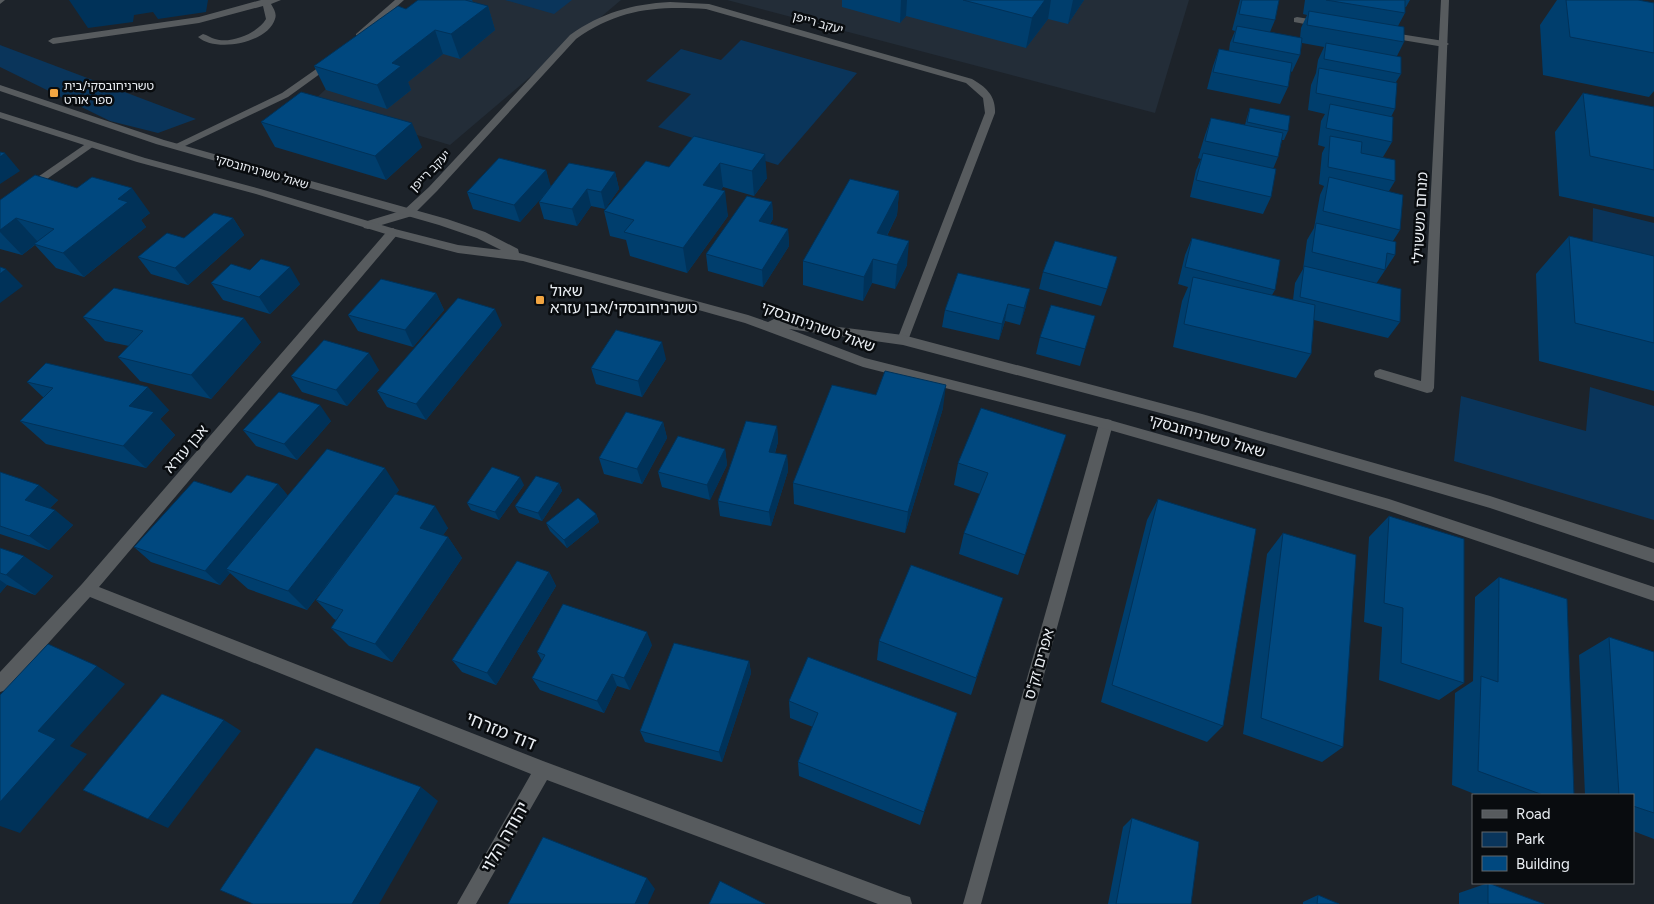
<svg xmlns="http://www.w3.org/2000/svg" width="1654" height="904" font-family="Figtree,'Noto Sans Hebrew',sans-serif">
<rect width="100%" height="100%" fill="#1d232a"/>
<!-- built -->
<g fill="#232d38">
<path d="M421 0H621L450 145 311 103Z"/>
<path d="M727 0H1189L1155 113Z"/>
</g>
<!-- green -->
<g fill="#0a355b">
<path d="M505 0H572L554 14Z"/>
<path d="M741 40 857 73 778 165 658 127 691 94 646 81 681 49 721 60Z"/>
<path d="M0 45 196 119 158 133 110 121 0 67Z"/>
<path d="M1593 208 1654 223V295L1592 280Z"/>
<path d="M1590 387 1654 406V520L1454 461 1461 396 1586 431Z"/>
</g>
<g fill="none" stroke-linecap="round" stroke-linejoin="round">
<!-- service -->
<g fill="#575b5e" fill-rule="evenodd">
<path d="M261 0H281L271 4C274 9 277 14 275 19 268 43 216 53 198 37L203 34C207 35 211 38 215 39 231 44 258 33 266 19L263 6 199 23 53 44 48 41 53 38 199 17Z"/>
<path d="M395 0H404L362 38H356V34Z"/>
<path d="M1297 17 1321 21 1326 24 1321 27 1294 22V18Z"/>
<path d="M1387 32 1444 41 1449 44 1444 47 1384 37 1382 35Z"/>
<path d="M332 58 335 59V63L288 97 185 146 181 147 176 144 282 93Z"/>
</g>
<!-- minor -->
<g fill="#575b5e" fill-rule="evenodd">
<path d="M0 0H5L0 4Z"/>
<path d="M1441 0H1449L1434 388 1432 392 1427 393 1375 377 1374 374 1375 371 1380 369 1421 381Z"/>
<path d="M670 2 709 4 972 79C986 87 996 96 995 113L907 343H899L897 340 985 113 983 98 966 83 706 9C655 6 619 9 576 39L437 191 412 216 368 229 364 228 362 225 364 222 404 210 429 187 570 35C601 13 632 4 670 2Z"/>
<path d="M90 141 95 144 94 146 0 212V203Z"/>
<path d="M393 228 399 232 397 235 99 587 543 761 903 895 910 897 912 904H878L547 780 476 904H457L531 774 90 597 6 690 0 692V672L82 584 389 229Z"/>
<path d="M1106 419 1111 420 1113 424 981 904H963L1099 424 1101 420Z"/>
</g>
<!-- tertiary -->
<path fill="#575b5e" fill-rule="evenodd" d="M0 85 164 140 447 219 485 232 518 249 519 253 748 315 768 322 774 319 903 335 1202 414 1490 496 1654 549V563L1490 508 1202 424 903 345 789 329 865 358 1106 419 1389 499 1654 587V601L1389 511 1298 484 1106 429 863 367 745 323 523 261 458 253 389 235 256 194 137 162 0 118V112L145 158 264 190 395 229 458 245 501 250 477 238 439 225 156 144 0 91Z"/>
</g>
<!-- wall -->
<g fill="#003e6d">
<path d="M418 0H472L473 2 488 6 495 30 460 59 443 54 408 82 411 90 387 109 326 90 314 66 406 9Z"/>
<path d="M842 0H1084L1068 24 1048 19 1026 48 906 16 900 23 842 7Z"/>
<path d="M1240 0H1279L1275 20 1270 32 1300 38 1301 28 1307 15 1303 14 1305 0H1410L1406 7H1405V13L1398 26 1404 42 1397 56 1401 74 1396 82 1395 109 1391 117 1392 142 1383 157 1395 181 1389 191 1400 230 1393 241 1395 255 1376 284 1400 322 1388 338 1314 320 1311 354 1296 378 1173 347 1182 301 1188 287 1178 284 1185 255 1192 238 1275 290 1272 295 1293 300 1295 283 1303 269 1307 240 1314 228 1320 195 1324 186 1319 184 1322 153 1325 147 1318 145 1321 121 1325 114 1308 110 1311 85 1316 73 1318 60 1324 47 1302 43 1300 55 1292 72 1290 71 1288 87 1280 104 1207 89 1213 66 1219 49 1229 51 1230 43 1235 31 1232 30Z"/>
<path d="M1557 0H1638L1654 3V91L1649 97 1543 75 1540 25Z"/>
<path d="M1583 93 1654 107V217L1559 196 1555 132Z"/>
<path d="M1250 108 1288 131 1284 140H1282L1278 157 1273 169 1271 197 1263 214 1190 197 1196 170 1201 159 1198 158 1205 135 1211 118 1245 125 1247 117Z"/>
<path d="M261 122 422 147 386 180 275 147Z"/>
<path d="M694 136 767 178 754 196 723 187 721 190 728 216 687 273 630 256 626 240 610 236 604 211 669 167Z"/>
<path d="M546 170 550 186 615 172 619 189 605 209 591 206 577 226 544 219 539 202 543 196 520 222 473 209 467 192Z"/>
<path d="M899 191 897 215 887 236 907 265 895 289 872 283 863 301 803 285V261Z"/>
<path d="M0 200 150 213 141 220 146 227 84 277 56 268 35 245 22 255 0 249Z"/>
<path d="M772 202 773 219 770 224 788 229 789 246 763 287 708 271 706 254Z"/>
<path d="M233 218 244 235 188 285 151 274 138 257Z"/>
<path d="M1569 236 1654 256V391L1539 361 1536 274Z"/>
<path d="M250 270 300 284 270 314 223 300 211 283Z"/>
<path d="M1043 272 1107 289 1101 306 1039 289Z"/>
<path d="M958 273 1026 306 1020 325 1005 321 999 340 942 327 945 310Z"/>
<path d="M436 293 444 310 413 347 358 331 348 315Z"/>
<path d="M83 317 261 342 211 399 140 381 118 357 129 346 105 341Z"/>
<path d="M502 325 426 420 387 407 377 391Z"/>
<path d="M1040 337 1085 349 1080 366 1036 354Z"/>
<path d="M666 359 642 397 596 384 591 368Z"/>
<path d="M379 370 347 406 302 392 291 376Z"/>
<path d="M27 382 169 410 160 419 175 435 146 468 46 444 20 421 44 398Z"/>
<path d="M876 395 943 408 905 533 794 504 793 483Z"/>
<path d="M331 421 297 460 256 446 243 430Z"/>
<path d="M663 422 667 438 642 484 604 474 599 458Z"/>
<path d="M777 426 778 442 775 453 787 455 788 471 771 526 720 516 718 501Z"/>
<path d="M1066 435 1018 575 959 554 964 533 980 494 954 485 958 463Z"/>
<path d="M725 449 727 465 710 500 662 487 658 472Z"/>
<path d="M0 472 58 500 50 508 73 525 49 550 0 534Z"/>
<path d="M559 483 562 491 542 521 519 513 515 506Z"/>
<path d="M278 484 288 496 399 490 396 494 448 528 443 535 448 537 462 558 392 662 349 646 331 628 336 620 334 619 316 600 327 584 307 610 248 589 230 573 220 585 151 562 134 547 231 493Z"/>
<path d="M524 485 499 520 471 510 467 503Z"/>
<path d="M1158 499 1223 726 1207 742 1101 702 1147 520Z"/>
<path d="M596 514 599 522 567 548 550 531 546 523Z"/>
<path d="M1389 516 1464 683 1439 700 1379 680 1382 627 1364 622 1369 537Z"/>
<path d="M1283 533 1343 747 1322 762 1243 734 1267 554Z"/>
<path d="M0 548 53 576 35 595 7 585 0 593Z"/>
<path d="M549 572 556 586 496 685 462 672 452 660Z"/>
<path d="M1499 577 1574 795H1477L1452 785 1455 693 1473 681 1475 597Z"/>
<path d="M1003 598 971 695 877 660 879 641Z"/>
<path d="M1609 637 1654 652V839L1633 831V795H1585L1579 655Z"/>
<path d="M652 645 630 690 617 686 604 713 540 690 532 678 542 661 537 652Z"/>
<path d="M749 661 751 673 722 762 645 742 640 731Z"/>
<path d="M789 701 957 713 920 825 799 776 798 762 813 727 790 718Z"/>
<path d="M1132 818 1191 904H1108L1123 827Z"/>
<path d="M1488 883 1544 904H1459V893Z"/>
<path d="M1318 895 1339 904H1303V902Z"/>
</g>
<!-- shaded-wall -->
<g fill="#003259">
<path d="M69 0H208L206 12 158 19 153 12 134 15 133 22 88 28Z"/>
<path d="M901 0H907L906 16 900 23Z"/>
<path d="M1045 0H1051L1048 19 1026 48 1032 18Z"/>
<path d="M1073 0H1084L1068 24Z"/>
<path d="M488 6 495 30 460 59 451 34Z"/>
<path d="M435 30 443 54 408 82 411 90 387 109 377 85 392 63Z"/>
<path d="M412 123 422 147 386 180 375 156Z"/>
<path d="M5 153 20 171 0 184V157Z"/>
<path d="M765 154 767 178 754 196 752 171Z"/>
<path d="M720 163 723 187 706 210 703 185Z"/>
<path d="M546 170 551 187 520 222 514 205Z"/>
<path d="M615 172 619 189 605 209 601 192Z"/>
<path d="M132 188 150 213 141 220 146 227 84 277 63 253 118 199Z"/>
<path d="M587 189 591 206 577 226 572 209Z"/>
<path d="M725 191 728 216 687 273 683 248Z"/>
<path d="M899 191 897 215 876 257 877 233Z"/>
<path d="M772 202 773 219 760 238 759 221Z"/>
<path d="M16 218 38 242 22 255 0 232V230Z"/>
<path d="M233 218 244 235 188 285 175 268Z"/>
<path d="M788 229 789 246 763 287 762 270Z"/>
<path d="M909 241 907 265 895 289 897 265Z"/>
<path d="M873 259 872 283 863 301 864 277Z"/>
<path d="M290 267 300 284 270 314 259 297Z"/>
<path d="M6 269 23 286 0 303V274Z"/>
<path d="M1030 289 1026 306 1020 325 1024 308Z"/>
<path d="M436 293 444 310 413 347 405 330Z"/>
<path d="M1008 304 1005 321 999 340 1002 324Z"/>
<path d="M495 309 502 325 426 420 416 404Z"/>
<path d="M244 318 261 342 211 399 191 375Z"/>
<path d="M662 342 666 359 642 397 638 381Z"/>
<path d="M369 353 379 370 347 406 336 390Z"/>
<path d="M946 385 943 408 905 533 908 512Z"/>
<path d="M148 387 169 410 160 419 175 435 146 468 123 446 129 406Z"/>
<path d="M320 405 331 421 297 460 284 444Z"/>
<path d="M663 422 667 438 642 484 637 469Z"/>
<path d="M777 426 778 442 770 468 769 452Z"/>
<path d="M725 449 727 465 710 500 707 485Z"/>
<path d="M787 455 788 471 771 526 769 512Z"/>
<path d="M385 468 399 490 307 610 288 591Z"/>
<path d="M520 477 524 485 499 520 495 512Z"/>
<path d="M559 483 562 491 542 521 538 513Z"/>
<path d="M278 484 291 499 226 569 230 573 220 585 205 571Z"/>
<path d="M39 485 58 500 44 514 25 500Z"/>
<path d="M435 506 448 528 434 548 420 528Z"/>
<path d="M55 510 73 525 49 550 29 536Z"/>
<path d="M596 514 599 522 567 548 564 540Z"/>
<path d="M448 537 462 558 392 662 375 644Z"/>
<path d="M24 556 53 576 35 595 6 575Z"/>
<path d="M549 572 556 586 496 685 487 673Z"/>
<path d="M0 580 7 585 0 593Z"/>
<path d="M647 632 652 645 630 690 624 678Z"/>
<path d="M749 661 751 673 722 762 719 752Z"/>
<path d="M97 666 125 684 70 746 87 754 20 833 0 826V802L38 731Z"/>
<path d="M612 674 617 686 604 713 597 701Z"/>
<path d="M224 720 241 731 168 828 148 819Z"/>
<path d="M421 787 438 801 379 904H352Z"/>
<path d="M647 878 655 889 648 904H635Z"/>
</g>
<!-- building -->
<g fill="#00487f" stroke="#003259">
<path d="M418 0H465L488 6 451 34 435 30 392 63 401 66 377 85 314 66 398 6 406 9Z"/>
<path d="M963 0H1045L1032 18Z"/>
<path d="M1242 0H1279L1275 20 1239 14Z"/>
<path d="M1326 0H1405V13Z"/>
<path d="M1566 0H1638L1654 3V53L1570 37Z"/>
<path d="M1309 11 1404 27V42L1307 25Z"/>
<path d="M1237 26 1302 38 1300 55 1233 42Z"/>
<path d="M1326 43 1401 57V74L1324 59Z"/>
<path d="M1219 49 1292 63 1288 87 1213 72Z"/>
<path d="M1319 68 1397 83 1395 109 1316 93Z"/>
<path d="M301 92 412 123 375 156 261 122Z"/>
<path d="M1583 93 1654 107V170L1590 156Z"/>
<path d="M1330 104 1393 117 1392 142 1326 128Z"/>
<path d="M1250 108 1290 116 1288 131 1247 122Z"/>
<path d="M1211 118 1283 133 1278 157 1205 141Z"/>
<path d="M694 136 765 154 752 171 720 163 703 185 725 191 683 248 624 232 634 220 604 211 646 161 669 167Z"/>
<path d="M1330 136 1362 142 1361 153 1395 160V181L1328 167Z"/>
<path d="M0 152 5 153 0 157Z"/>
<path d="M1203 153 1276 169 1271 197 1196 180Z"/>
<path d="M499 158 546 170 514 205 467 192Z"/>
<path d="M569 163 615 172 601 192 587 189 572 209 539 202Z"/>
<path d="M35 175 77 188 92 177 132 188 118 199 128 202 63 253 34 244 54 229 16 218 0 230V200Z"/>
<path d="M1329 177 1403 195 1400 230 1323 211Z"/>
<path d="M850 179 899 191 877 233 909 241 897 265 873 259 864 277 803 261Z"/>
<path d="M747 196 772 202 759 221 788 229 762 270 706 254Z"/>
<path d="M214 213 233 218 175 268 138 257 167 233 184 238Z"/>
<path d="M1316 223 1396 242 1395 255 1387 253 1385 270 1312 252Z"/>
<path d="M1569 236 1654 256V343L1575 323Z"/>
<path d="M1192 238 1280 260 1275 290 1185 267Z"/>
<path d="M1055 241 1117 257 1107 289 1043 272Z"/>
<path d="M261 259 290 267 259 297 211 283 231 264 250 270Z"/>
<path d="M1304 266 1401 289 1400 322 1300 297Z"/>
<path d="M0 267 6 269 0 274Z"/>
<path d="M958 273 1030 289 1024 308 1008 304 1002 324 945 310Z"/>
<path d="M1193 277 1315 305 1311 354 1184 324Z"/>
<path d="M381 279 436 293 405 330 348 315Z"/>
<path d="M114 288 244 318 191 375 118 357 143 331 83 317Z"/>
<path d="M458 298 495 309 416 404 377 391Z"/>
<path d="M1051 305 1095 316 1085 349 1040 337Z"/>
<path d="M616 330 662 342 638 381 591 368Z"/>
<path d="M324 340 369 353 336 390 291 376Z"/>
<path d="M46 363 148 387 129 406 154 412 123 446 20 421 53 388 27 382Z"/>
<path d="M885 371 946 385 908 512 793 483 832 385 876 395Z"/>
<path d="M279 392 320 405 284 444 243 430Z"/>
<path d="M981 408 1066 435 1025 555 964 533 988 473 958 463Z"/>
<path d="M626 412 663 422 637 469 599 458Z"/>
<path d="M746 421 777 426 769 452 787 455 769 512 718 501Z"/>
<path d="M678 436 725 449 707 485 658 472Z"/>
<path d="M327 449 385 468 288 591 226 569Z"/>
<path d="M492 467 520 477 495 512 467 503Z"/>
<path d="M0 472 39 485 25 500 55 510 29 536 0 526Z"/>
<path d="M247 475 278 484 205 571 134 547 194 481 231 493Z"/>
<path d="M536 476 559 483 538 513 515 506Z"/>
<path d="M395 494 435 506 420 528 448 537 375 644 331 628 343 610 316 600Z"/>
<path d="M578 498 596 514 564 540 546 523Z"/>
<path d="M1158 499 1256 529 1223 726 1112 685Z"/>
<path d="M1389 516 1464 539V683L1401 663 1403 608 1384 603Z"/>
<path d="M1283 533 1356 555 1343 747 1261 718Z"/>
<path d="M0 548 24 556 6 575 0 573Z"/>
<path d="M517 561 549 572 487 673 452 660Z"/>
<path d="M911 565 1003 598 976 678 879 641Z"/>
<path d="M1499 577 1567 599 1574 795H1543L1478 771 1481 676 1498 682Z"/>
<path d="M563 604 647 632 624 678 612 674 597 701 532 678 545 655 537 652Z"/>
<path d="M1609 637 1654 652V813L1633 806V795H1619Z"/>
<path d="M674 643 749 661 719 752 640 731Z"/>
<path d="M48 644 97 666 38 731 56 739 0 802V695Z"/>
<path d="M808 657 957 713 924 812 798 762 818 713 789 701Z"/>
<path d="M162 694 224 720 148 819 83 790Z"/>
<path d="M316 748 421 787 352 904H253L220 890Z"/>
<path d="M1132 818 1199 842 1191 904H1116Z"/>
<path d="M543 837 647 878 635 904H508Z"/>
<path d="M720 881 765 904H709Z"/>
<path d="M1488 883 1544 904H1488Z"/>
<path d="M1318 895 1339 904H1317Z"/>
</g>
<!-- markers -->
<g fill="#f2a541" stroke="#090c0f" stroke-width="2">
<rect x="49" y="88" width="10" height="10" rx="2.5"/>
<rect x="535" y="295" width="10" height="10" rx="2.5"/>
</g>
<g text-anchor="middle" stroke-width="5" stroke-linejoin="round" paint-order="stroke">
<!-- far-street labels -->
<g font-size="12" fill="#eaeef3" stroke="#090c0f">
<text transform="translate(818 23) rotate(16)" y="4">יעקב רייפן</text>
<text transform="translate(430 171) rotate(-46)" y="4">יעקב רייפן</text>
<text transform="translate(262 172) rotate(16)" y="4">שאול טשרניחובסקי</text>
</g>
<!-- far-poi labels -->
<g font-size="12" fill="#eaeef3" stroke="#090c0f" text-anchor="start">
<text x="64" y="90">טשרניחובסקי/בית<tspan x="64" dy="14">ספר אורט</tspan></text>
</g>
<!-- street labels -->
<g font-size="15" fill="#eaeef3" stroke="#090c0f">
<text transform="translate(1420 218) rotate(-87)" y="5">מנחם מששוילי</text>
<text transform="translate(818 327) rotate(20)" y="5">שאול טשרניחובסקי</text>
<text transform="translate(1207 436) rotate(16)" y="5">שאול טשרניחובסקי</text>
<text transform="translate(186 449) rotate(-49)" y="5">אבן עזרא</text>
<text transform="translate(1039 664) rotate(-74)" y="5">אפרים זק"ס</text>
</g>
<!-- poi labels -->
<g font-size="15" fill="#eaeef3" stroke="#090c0f" text-anchor="start">
<text x="550" y="296">שאול<tspan x="550" dy="17">טשרניחובסקי/אבן עזרא</tspan></text>
</g>
<!-- near-street labels -->
<g font-size="18" fill="#eaeef3" stroke="#090c0f">
<text transform="translate(501 731) rotate(22)" y="6">דוד מזרחי</text>
<text transform="translate(505 837) rotate(-60)" y="6">יהודה הלוי</text>
</g>
</g>
<!-- legend -->
<rect x="1472" y="794" width="162" height="90" fill="#090c0f" stroke="#63666a"/>
<rect x="1482" y="810" width="25" height="8" fill="#575b5e" stroke="#63666a"/>
<text x="1516" y="819" font-size="15" fill="#eaeef3">Road</text>
<rect x="1482" y="832" width="25" height="15" fill="#0a355b" stroke="#63666a"/>
<text x="1516" y="844" font-size="15" fill="#eaeef3">Park</text>
<rect x="1482" y="856" width="25" height="15" fill="#00487f" stroke="#63666a"/>
<text x="1516" y="869" font-size="15" fill="#eaeef3">Building</text>
</svg>
